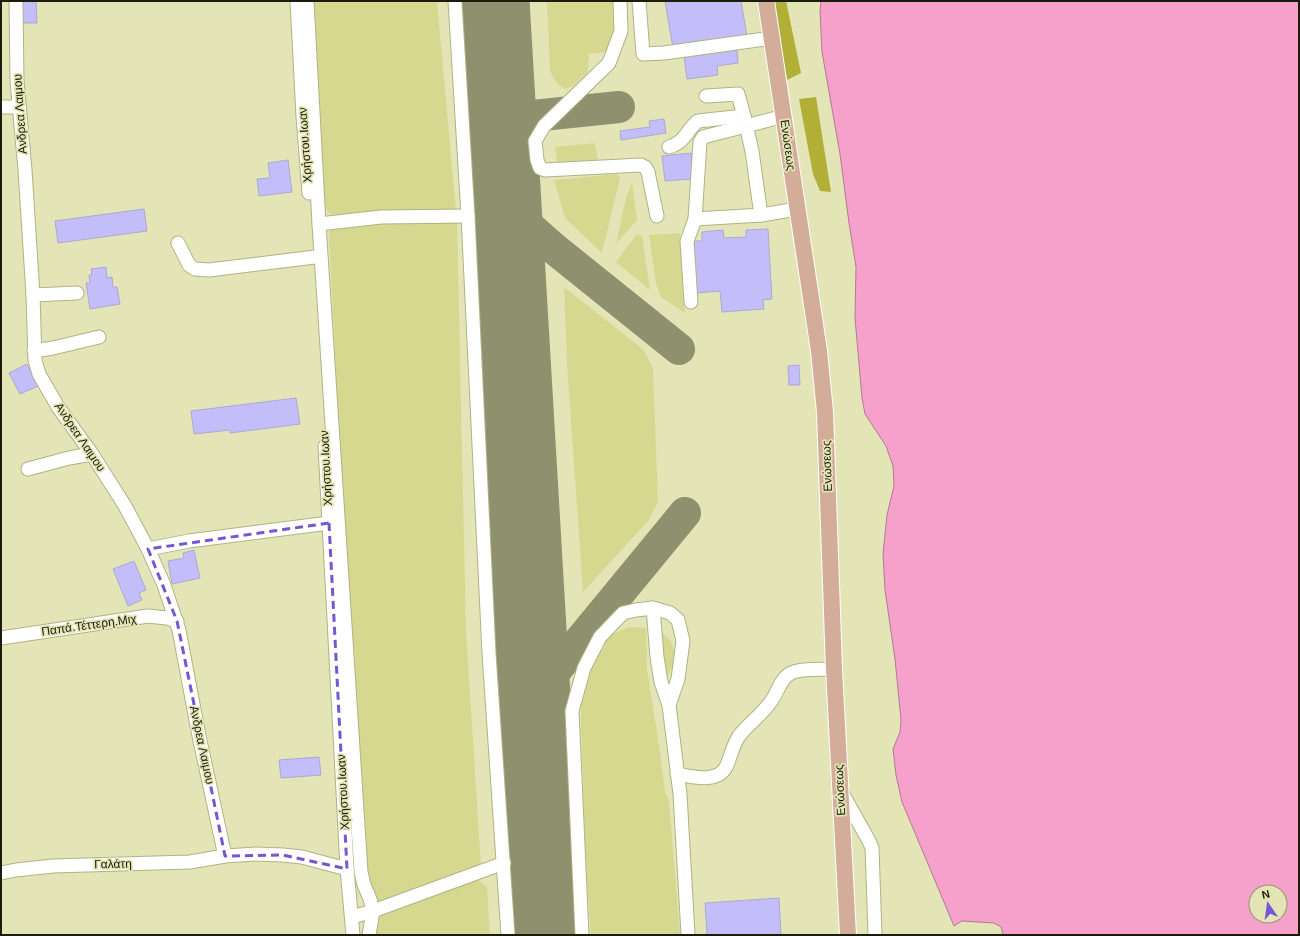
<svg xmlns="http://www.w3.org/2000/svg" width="1300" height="936" font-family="Helvetica,sans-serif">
<rect width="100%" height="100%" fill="#e4e5b6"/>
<!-- green -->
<g fill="#d7d890">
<path d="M313 1H437L456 211H381L334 217 328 212 325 205Z"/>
<path d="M547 1H616V37L607 52 589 54 588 72 573 86 565 89C556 84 553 79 550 70Z"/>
<path d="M595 143 598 161 557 162 555 147Z"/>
<path d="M617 174 620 178 602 253 565 218 554 180Z"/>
<path d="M632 182 637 220 616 244 626 198Z"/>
<path d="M457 222 466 631 481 866 379 902 375 901 368 888 349 633 329 235 330 230 342 224Z"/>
<path d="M680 233V241L685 313 661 297 656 283 649 235Z"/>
<path d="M636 235H642L650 290 616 262Z"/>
<path d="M564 287 644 350 653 368 658 502 648 521 583 592 567 364Z"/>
<path d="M629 627 646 628 647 669 660 752 665 791 669 801 680 935H591L586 872 580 693 590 668 605 646 604 638Z"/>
<path d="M659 631C674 641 674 646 675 664L669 672 664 686Z"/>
<path d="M478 880 487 887 490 935H373L379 915 388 907Z"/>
</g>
<!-- forest -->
<g fill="#b1af35">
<path d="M773 1H786L801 73 787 80Z"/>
<path d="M816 97 831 192 820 191 813 174 799 99Z"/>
</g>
<!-- water -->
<path fill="#f5a1cb" stroke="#b47991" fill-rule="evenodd" d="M821 1H1299V935H1003L1001 927 994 923 962 921 954 926 902 802 896 775 893 749 900 732 901 720 895 659 885 590 883 554 887 515 894 486 893 466 886 446 865 414 862 398 855 318 856 267 849 223 840 154 822 52 820 11ZM1256 892H1280V916H1256Z"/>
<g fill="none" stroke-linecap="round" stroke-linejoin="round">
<!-- taxiway -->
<g stroke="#8f906e" stroke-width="32">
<path d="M495 101C504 113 509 116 523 117L619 107"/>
<path d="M499 181 509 207 525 223 552 247 679 349"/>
<path d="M504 259C519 241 530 234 552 247"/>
<path d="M526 630C527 635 528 641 530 645 537 658 555 661 567 654 570 652 573 648 576 645"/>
<path d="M531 709 536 696 546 682 685 513"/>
</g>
<!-- runway -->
<path stroke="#8f906e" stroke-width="81" d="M489 1 544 935"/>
</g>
<!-- building -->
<g fill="#c3befa" stroke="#aca8d3">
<path d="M19 1H36L37 23H21Z"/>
<path d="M665 1H741L747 36 673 48Z"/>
<path d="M737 50 738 63 717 66 718 75 687 79 684 56Z"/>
<path d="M664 119 666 133 621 140 620 131 650 127 649 121Z"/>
<path d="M691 153 693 179 665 181 662 156Z"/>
<path d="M288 160 292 192 259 196 257 179 270 178 268 163Z"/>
<path d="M144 209 147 231 58 243 55 221Z"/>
<path d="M768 229 772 299 763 300 764 309 722 312 720 291 696 293 693 241H702V232L723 230 724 238 746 237V230Z"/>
<path d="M106 267 107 278 112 277 113 287H117L120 304 90 309 86 283H90L89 275H92L91 269Z"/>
<path d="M27 364 38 386 20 394 9 373Z"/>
<path d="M799 365 800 385H789L788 366Z"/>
<path d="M296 398 300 424 230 433V430L194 434 191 411Z"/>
<path d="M194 550 200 578 172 584 168 561 184 558 183 553Z"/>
<path d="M134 561 146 590 139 593 142 600 128 606 113 569Z"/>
<path d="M319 757 321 775 281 778 279 760Z"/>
<path d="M779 898 781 935H707L705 903Z"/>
</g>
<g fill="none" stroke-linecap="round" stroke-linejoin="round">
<defs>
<g id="minor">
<path d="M16 1 17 81 25 170 33 295 35 360 39 374 58 407 92 454 125 506 148 549 164 585 179 630 199 736 225 856"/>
<path d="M297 1 303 117 309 193"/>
<path d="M307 1 319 224 361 872 364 885 370 899 373 911 369 935"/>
<path d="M455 1 468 216 489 653 508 935"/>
<path d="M620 1 621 31 609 63 544 126 535 141 537 160 540 168 545 170 641 165 645 167 648 172 657 216"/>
<path d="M639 1 643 54 664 53 772 38"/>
<path d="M706 96 738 94 744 116"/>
<path d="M1 107H18"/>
<path d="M784 116 703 137 700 142 695 219 761 215 797 209"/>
<path d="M669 147C687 141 685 131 698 121L744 116 752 151 761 215"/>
<path d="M319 224 381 217 468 216"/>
<path d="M178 243 189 265 195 269 209 270 315 257"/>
<path d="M33 295 77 293"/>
<path d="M691 302 687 241 695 219"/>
<path d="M34 351 53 348 99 337"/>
<path d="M325 446 347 869 353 935"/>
<path d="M28 469 69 458 92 454"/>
<path d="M148 549 189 541 329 523"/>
<path d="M653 608 657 657 661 682 669 705"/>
<path d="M1 638 148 616 167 618 177 621"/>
<path d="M677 774C693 777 719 784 727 765 731 755 733 745 739 736 749 723 763 714 772 700 778 691 781 678 791 673 801 668 822 670 834 669"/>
<path d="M841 791 869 841 872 848 875 935"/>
<path d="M1 873 16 870 53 866 190 862 225 856 256 854 283 855 302 857 347 869"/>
<path d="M352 917 373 911 504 863"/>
<path d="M582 935 572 711 584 668 600 637 623 613 636 610 653 608 670 613 678 620 683 641 678 679 669 705 680 794 688 935"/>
</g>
<path id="major" d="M766 1 819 351 825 412 834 669 848 935"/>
</defs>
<!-- minor casing -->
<use href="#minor" stroke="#b1b285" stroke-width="15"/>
<!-- major casing -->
<use href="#major" stroke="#fff" stroke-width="18"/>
<!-- minor -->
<use href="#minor" stroke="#fff" stroke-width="13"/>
<!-- major -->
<use href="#major" stroke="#d3ad9a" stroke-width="16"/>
</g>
<!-- marked area -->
<path fill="none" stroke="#7258d2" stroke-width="3" stroke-dasharray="8 5" stroke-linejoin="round" d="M329 523 347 869 283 855 225 856 177 621 148 549Z"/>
<g text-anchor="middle" stroke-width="3.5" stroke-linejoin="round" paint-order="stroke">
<!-- street labels -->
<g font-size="12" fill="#1c1c0b" stroke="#e4e5b6">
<text transform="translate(20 114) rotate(-94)" y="4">Ανδρεα Λαιμου</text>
<text transform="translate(305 145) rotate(-94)" y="4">Χρήστου.Ιωαν</text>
<text transform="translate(788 145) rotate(82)" y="4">Ενώσεως</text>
<text transform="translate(80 437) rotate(56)" y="4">Ανδρεα Λαιμου</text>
<text transform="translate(827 466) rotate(-92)" y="4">Ενώσεως</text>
<text transform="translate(326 468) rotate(-93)" y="4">Χρήστου.Ιωαν</text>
<text transform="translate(89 625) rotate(-8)" y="4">Παπά.Τέττερη.Μιχ</text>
<text transform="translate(202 745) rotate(78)" y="4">Ανδρεα Λαιμου</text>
<text transform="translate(840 790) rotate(-93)" y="4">Ενώσεως</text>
<text transform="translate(343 792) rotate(-93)" y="4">Χρήστου.Ιωαν</text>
<text transform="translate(113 864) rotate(-1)" y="4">Γαλάτη</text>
</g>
</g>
<!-- border -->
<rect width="1300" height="936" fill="none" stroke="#1c1c0b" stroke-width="4"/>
<!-- north arrow -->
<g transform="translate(1268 904) rotate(347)"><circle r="19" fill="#e4e5b6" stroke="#949572"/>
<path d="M0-3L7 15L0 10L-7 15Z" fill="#7258d2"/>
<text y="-6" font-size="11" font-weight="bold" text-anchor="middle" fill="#1c1c0b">N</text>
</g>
</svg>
